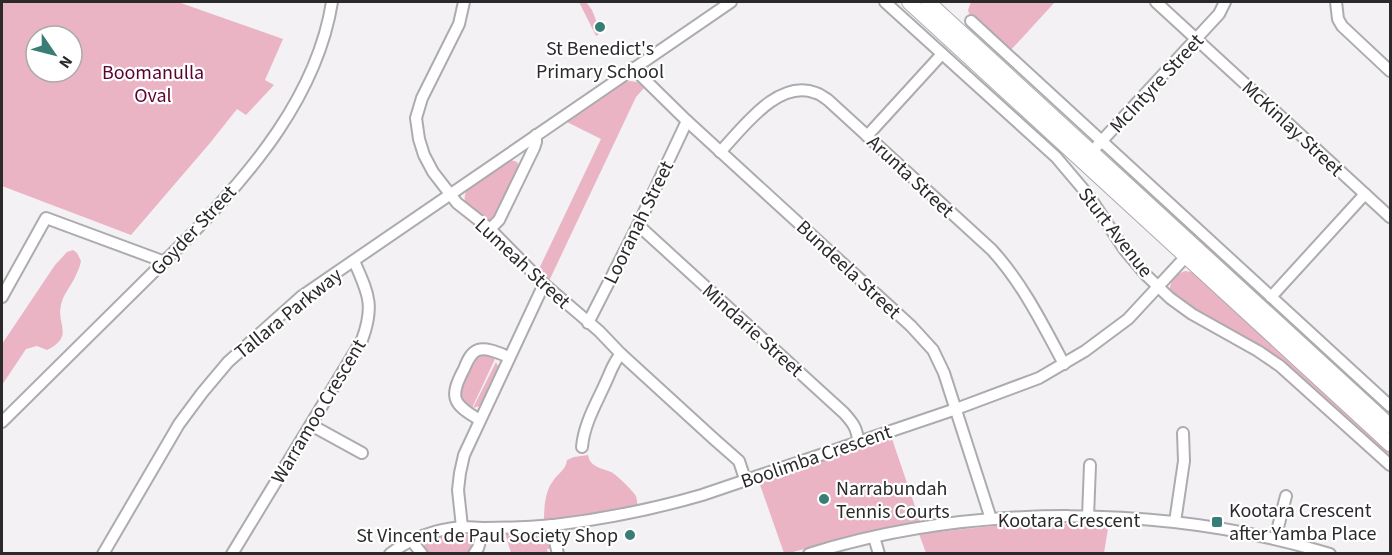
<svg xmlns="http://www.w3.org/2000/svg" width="1392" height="555" font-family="'Source Sans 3',sans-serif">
<rect width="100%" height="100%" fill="#f3f1f4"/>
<!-- green -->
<g fill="#eab4c4" fill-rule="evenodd">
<path d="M2 2H178L283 39 265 80 274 85 246 115 237 109 210 143 131 235 2 186ZM36 36H72V72H36Z"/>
<path d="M579 2H586L592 10 601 33 596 36Z"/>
<path d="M971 2H1055L1009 52 970 17 968 10Z"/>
<path d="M630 81 637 82 644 88 636 97 549 281 538 271 601 139 565 121 621 83Z"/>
<path d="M1113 159 1120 164 1390 411V419L1111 161Z"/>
<path d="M511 160 517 162 521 168 500 213 491 221H487C475 212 456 204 469 187Z"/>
<path d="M73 250 77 253 81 261C80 266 78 271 76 275 72 285 63 294 61 305 56 325 75 336 47 350L37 346 26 349 2 385V344L55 265 67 252Z"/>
<path d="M1185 271 1192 272 1206 282 1390 451V460L1306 382 1174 296 1170 291C1169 282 1176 274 1185 271Z"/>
<path d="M485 354 495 359 494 361 472 408H468L460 402V389L472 363 476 358Z"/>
<path d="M496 362 498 366V372L484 402 480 406 473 408Z"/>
<path d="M891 436 921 524 859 535 789 553H784L759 482Z"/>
<path d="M588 455C590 467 601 468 611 472 616 474 633 491 636 496 637 499 637 503 638 506L599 513 544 520C544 508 545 491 553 481 558 473 566 470 567 460L574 457Z"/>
<path d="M1080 523H1109L1104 553H926L919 534 1002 525Z"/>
<path d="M536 531C546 533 550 539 553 548L547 549 548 553H511L505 533Z"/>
<path d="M468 535 472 537 475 541 470 553 425 554 423 547 428 540 446 536Z"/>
</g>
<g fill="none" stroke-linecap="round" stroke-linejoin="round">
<defs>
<g id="minor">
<path d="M464 2 459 24 422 98 416 118 419 139 424 155 433 172 457 203 490 229 544 284 599 331 621 354 714 439 739 461 745 479"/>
<path d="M885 2 1056 157 1089 196 1124 249 1146 275 1170 298 1192 314 1258 351 1280 366 1390 465"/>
<path d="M1156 2 1390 217"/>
<path d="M1336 2 1338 19 1342 26 1390 71"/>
<path d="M971 21 1390 406"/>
<path d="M633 68 687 121 911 326 933 350 944 373 991 519"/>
<path d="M867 136 942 54"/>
<path d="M720 152C743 128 778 78 816 93 820 94 825 98 828 100L992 250C1023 284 1043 325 1064 364"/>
<path d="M1086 158 1206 28 1219 14 1225 2"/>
<path d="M638 225 844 413C853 423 857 428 858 441"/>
<path d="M490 229 499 220 534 148 536 142V135"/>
<path d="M2 297 46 218 165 262"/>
<path d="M1271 297 1365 194"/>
<path d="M588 323 638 225 687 121"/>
<path d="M480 420C452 404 449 397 464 369 467 362 470 353 478 350 487 347 501 354 509 357"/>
<path d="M2 422 187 239C251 173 317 96 332 2"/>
<path d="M311 425 362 453"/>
<path d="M582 447C584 424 596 404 605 384 610 374 613 362 621 354"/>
<path d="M1088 517 1090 465"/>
<path d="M1175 522 1184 461 1183 433"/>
<path d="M551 525 558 554"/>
<path d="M462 527 458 490 460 473 464 455 544 284"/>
<path d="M874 537 879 554"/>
<path d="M1275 539 1286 496"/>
<path d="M411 540 422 554"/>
<path d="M103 554 179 424 202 393 228 362 302 296 731 2"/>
<path d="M232 554 362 340C375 305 368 293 354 261"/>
<path d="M390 554C410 538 437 529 462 527 470 527 478 528 485 528 508 528 531 527 554 525 604 519 654 509 702 495L956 409 1039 378 1085 351 1128 319 1191 251"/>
<path d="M474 554 478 548 484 528"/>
<path d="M809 554C971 503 1167 504 1330 554"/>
</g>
<g id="major">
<path d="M909 2 1390 444"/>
<path d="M928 2 1390 426"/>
</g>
</defs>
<!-- minor casing -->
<use href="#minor" stroke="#adabaf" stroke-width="14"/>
<!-- major casing -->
<use href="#major" stroke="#adabaf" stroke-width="16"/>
<!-- minor -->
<use href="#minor" stroke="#fff" stroke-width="10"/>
<!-- major -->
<use href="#major" stroke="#fff" stroke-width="14"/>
</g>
<!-- markers -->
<g fill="#387e76" stroke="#fff" stroke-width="2">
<circle cx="600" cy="27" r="6"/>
<circle cx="824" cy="499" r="6"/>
<rect x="1211" y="516" width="12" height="12" rx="3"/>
<circle cx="630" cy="535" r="6"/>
</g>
<g text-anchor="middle" stroke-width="4.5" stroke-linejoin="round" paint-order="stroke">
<!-- poi labels -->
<g font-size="20" fill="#2b2a2b" stroke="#fff" text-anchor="start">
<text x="600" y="55" text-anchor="middle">St Benedict's<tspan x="600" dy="23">Primary School</tspan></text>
<text x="836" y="495">Narrabundah<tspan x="836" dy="23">Tennis Courts</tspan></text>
<text x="1229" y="517">Kootara Crescent<tspan x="1229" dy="23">after Yamba Place</tspan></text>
<text x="618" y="542" text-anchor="end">St Vincent de Paul Society Shop</text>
</g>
<!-- park labels -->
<g font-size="20" fill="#5b032f" stroke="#fff">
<text x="153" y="79">Boomanulla<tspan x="153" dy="23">Oval</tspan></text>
</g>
<!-- street labels -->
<g font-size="20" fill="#2b2a2b" stroke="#fff">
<text transform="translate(1156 83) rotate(-47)" y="7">McIntyre Street</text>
<text transform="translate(1293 128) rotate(43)" y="7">McKinlay Street</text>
<text transform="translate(911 176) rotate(43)" y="7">Arunta Street</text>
<text transform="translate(638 222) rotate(-64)" y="7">Looranah Street</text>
<text transform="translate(193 230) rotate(-47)" y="7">Goyder Street</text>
<text transform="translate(1116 232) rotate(52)" y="7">Sturt Avenue</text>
<text transform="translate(523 263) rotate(43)" y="7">Lumeah Street</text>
<text transform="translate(849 269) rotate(43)" y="7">Bundeela Street</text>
<text transform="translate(288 313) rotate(-39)" y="7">Tallara Parkway</text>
<text transform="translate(753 330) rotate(42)" y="7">Mindarie Street</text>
<text transform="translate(318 411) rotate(-59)" y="7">Warramoo Crescent</text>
<text transform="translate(816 456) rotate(-19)" y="7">Boolimba Crescent</text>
<text x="1069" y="527">Kootara Crescent</text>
</g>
</g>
<!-- border -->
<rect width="1392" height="555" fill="none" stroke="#2b2a2b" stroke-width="6"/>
<!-- north arrow -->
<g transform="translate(54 54) rotate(125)"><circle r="28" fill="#ffffff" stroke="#aaaaaa" stroke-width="1.5"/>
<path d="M0-4.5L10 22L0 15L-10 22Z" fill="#387e76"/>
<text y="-9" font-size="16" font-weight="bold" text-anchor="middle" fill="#2b2a2b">N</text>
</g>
</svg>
